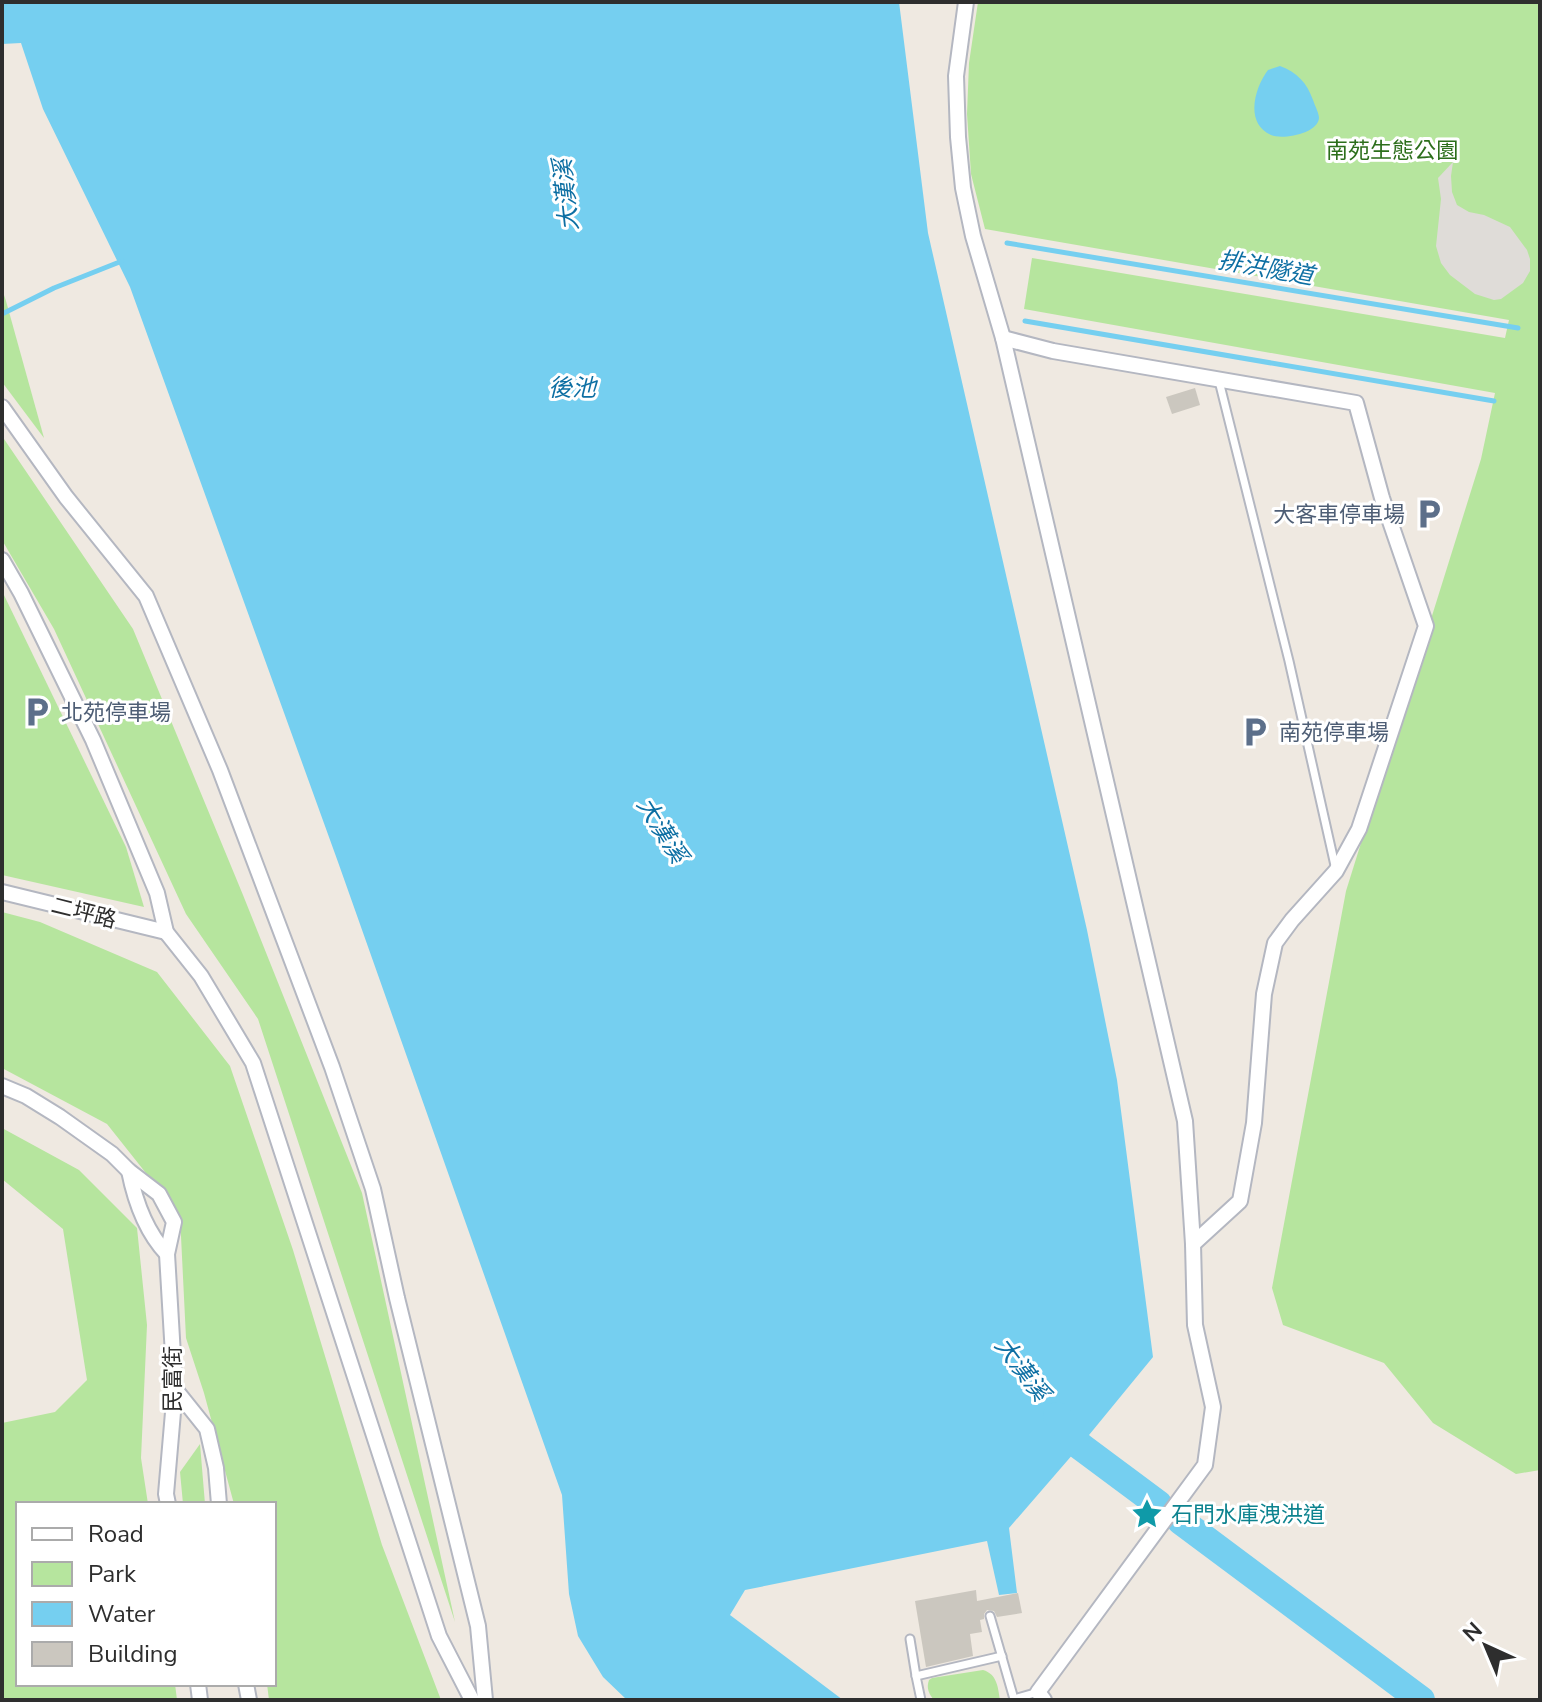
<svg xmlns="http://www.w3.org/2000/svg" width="1542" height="1702" font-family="'Nunito Sans','Noto Sans TC',sans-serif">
<rect width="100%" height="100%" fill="#efe9e1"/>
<!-- green -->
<g fill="#b6e59e">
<path d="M978 2H1540V1470L1516 1474 1433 1423 1384 1363 1283 1325 1272 1288 1346 891 1481 459 1495 393 1024 309 1032 258 1505 338 1509 320 985 229 971 174 967 114 969 63Z"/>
<path d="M2 289 6 301 44 438 2 382Z"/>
<path d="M2 436 133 629 243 895 362 1193 455 1622 258 1019 186 914 54 629 2 540Z"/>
<path d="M2 591 126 847 144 907 2 875Z"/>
<path d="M2 912 40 922 157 972 230 1066 293 1250 382 1545 441 1700H269L267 1684H274V1504H234L204 1393 186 1338 180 1216 107 1124 2 1068Z"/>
<path d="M2 1128 79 1170 137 1228 147 1325 141 1458 148 1504H18V1684H175L177 1700H2V1423L55 1412 87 1380 63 1229 2 1179Z"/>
<path d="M200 1444 205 1504H183L180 1472Z"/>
<path d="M983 1670C997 1674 998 1687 1000 1700H934C929 1694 926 1688 929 1680L932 1678Z"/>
</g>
<!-- plaza -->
<path fill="#dfdcd8" d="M1453 162 1451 176 1452 192 1457 205 1469 212 1484 215 1510 227 1527 250 1530 259V271L1523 283 1501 299 1494 300 1475 294 1450 275 1441 263 1436 246 1441 199 1438 178Z"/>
<!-- water -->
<g fill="#75cff0">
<path d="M2 2H899L928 233 1087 930 1117 1080 1153 1357 1080 1446 1009 1528 1017 1593 999 1595 987 1541 745 1590 730 1615 843 1700H627L603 1677 578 1636 569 1594 562 1495 338 862 130 287 43 109 21 43 2 44Z"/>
<path d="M1280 66C1297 72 1307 83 1313 100 1315 106 1319 113 1319 118 1318 134 1282 140 1271 135 1244 123 1255 87 1268 70Z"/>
</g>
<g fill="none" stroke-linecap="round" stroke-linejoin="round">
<!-- stream -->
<g stroke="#75cff0" stroke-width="5">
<path d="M1007 243 1518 328"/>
<path d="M2 314 54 288 122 261"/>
<path d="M1025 321 1494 401"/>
</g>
<!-- river -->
<g stroke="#75cff0" stroke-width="28">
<path d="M1057 1416 1080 1446 1158 1504"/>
<path d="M1181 1521 1421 1700"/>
</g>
</g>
<!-- building -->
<g fill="#cbc7bf">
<path d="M1195 388 1200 405 1172 414 1166 397Z"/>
<path d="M976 1590 977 1601 1018 1593 1022 1613 997 1617 994 1611 987 1610 984 1614V1619L980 1620 982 1632 970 1634 973 1656 926 1667 915 1601Z"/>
</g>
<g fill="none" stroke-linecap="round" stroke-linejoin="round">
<defs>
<g id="lane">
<path d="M1219 381 1289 661 1336 870"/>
<path d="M990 1616 1014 1699 1038 1692"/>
<path d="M910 1639 916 1676"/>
<path d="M921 1700 916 1676 1002 1656"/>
</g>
<g id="street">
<path d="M966 2 956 76 958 137 963 188 973 236 1003 338 1185 1121 1193 1244 1195 1325 1213 1407 1205 1465 1038 1692 1044 1700"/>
<path d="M1003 338 1053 351 1356 403 1382 498 1426 626 1359 829 1336 871 1292 920 1275 943 1264 994 1254 1123 1240 1201 1193 1244"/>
<path d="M2 407 66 497 146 596 220 770 332 1067 373 1189 397 1298 478 1626 485 1700"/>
<path d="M2 560 21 593 93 740 157 893 166 932 201 976 253 1063 439 1636 472 1700"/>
<path d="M2 892 166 932"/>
<path d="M2 1086 26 1096 60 1117 112 1154 129 1171 159 1194 174 1222 167 1254 175 1389 166 1494 168 1504"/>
<path d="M129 1171C135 1201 146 1232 167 1254"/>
<path d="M175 1389 207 1429 216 1468 219 1504"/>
<path d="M198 1684 200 1700"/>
<path d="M246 1684 249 1700"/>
</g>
</defs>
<!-- lane casing -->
<use href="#lane" stroke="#b4b7c1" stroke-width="11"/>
<!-- street casing -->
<use href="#street" stroke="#b4b7c1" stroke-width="18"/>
<!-- lane -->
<use href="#lane" stroke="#fff" stroke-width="7"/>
<!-- street -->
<use href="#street" stroke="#fff" stroke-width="14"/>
</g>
<!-- icons -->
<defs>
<symbol id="parking-bare" viewBox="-9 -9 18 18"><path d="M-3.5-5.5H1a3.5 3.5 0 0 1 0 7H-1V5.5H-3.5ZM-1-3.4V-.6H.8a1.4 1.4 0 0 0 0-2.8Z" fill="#5c6f8a" stroke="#fff" stroke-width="2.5" paint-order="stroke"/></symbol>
<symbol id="sight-bare" viewBox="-9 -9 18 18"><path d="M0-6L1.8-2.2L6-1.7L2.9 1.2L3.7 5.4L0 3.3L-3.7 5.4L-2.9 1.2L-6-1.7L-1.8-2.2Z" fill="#0f9aa8" stroke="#fff" stroke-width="2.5" paint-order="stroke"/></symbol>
</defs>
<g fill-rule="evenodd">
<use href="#parking-bare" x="1407" y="492" width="44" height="44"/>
<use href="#parking-bare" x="15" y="690" width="44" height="44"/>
<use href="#parking-bare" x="1233" y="710" width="44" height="44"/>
<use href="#sight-bare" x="1125" y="1492" width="44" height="44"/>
</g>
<g text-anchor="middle" stroke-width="6" stroke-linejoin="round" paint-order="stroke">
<!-- park labels -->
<g font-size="22" fill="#2c6e1b" stroke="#fff">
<text x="1392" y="158">南苑生態公園</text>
</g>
<!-- service labels -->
<g font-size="22" fill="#4e5e75" stroke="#fff" text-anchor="start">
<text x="1405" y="522" text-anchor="end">大客車停車場</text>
<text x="61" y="720">北苑停車場</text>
<text x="1279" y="740">南苑停車場</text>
</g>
<!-- street labels -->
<g font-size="22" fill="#2e2e2e" stroke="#fff">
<text transform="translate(84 912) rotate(14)" y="8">二坪路</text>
<text transform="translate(172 1379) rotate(-90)" y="8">民富街</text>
</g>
<!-- culture labels -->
<g font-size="22" fill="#0d838f" stroke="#fff" text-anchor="start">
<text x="1171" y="1522">石門水庫洩洪道</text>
</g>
<!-- water labels -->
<g font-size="24" font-style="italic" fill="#0d6fa3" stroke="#fff">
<text transform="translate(566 195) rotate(-96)" y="8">大漢溪</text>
<text transform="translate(1266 268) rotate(10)" y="8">排洪隧道</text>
<text x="572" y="396">後池</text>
<text transform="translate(662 830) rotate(58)" y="8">大漢溪</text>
<text transform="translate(1022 1369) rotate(53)" y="8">大漢溪</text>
</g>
</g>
<!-- border -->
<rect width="1542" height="1702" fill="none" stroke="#2e2e2e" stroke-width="8"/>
<!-- legend -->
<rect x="16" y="1502" width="260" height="184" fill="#ffffff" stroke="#ababab" stroke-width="2"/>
<rect x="32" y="1528" width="40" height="12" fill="#ffffff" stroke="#ababab" stroke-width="2"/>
<text x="88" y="1542" font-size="24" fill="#2e2e2e">Road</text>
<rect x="32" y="1562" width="40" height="24" fill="#b6e59e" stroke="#ababab" stroke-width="2"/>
<text x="88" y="1582" font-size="24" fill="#2e2e2e">Park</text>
<rect x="32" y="1602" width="40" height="24" fill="#75cff0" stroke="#ababab" stroke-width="2"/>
<text x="88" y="1622" font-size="24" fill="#2e2e2e">Water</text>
<rect x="32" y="1642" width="40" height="24" fill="#cbc7bf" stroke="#ababab" stroke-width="2"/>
<text x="88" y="1662" font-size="24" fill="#2e2e2e">Building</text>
<!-- north arrow -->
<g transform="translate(1486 1646) rotate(316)" stroke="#ffffff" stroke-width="6" paint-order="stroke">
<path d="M0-6L14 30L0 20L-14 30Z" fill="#2e2e2e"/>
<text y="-12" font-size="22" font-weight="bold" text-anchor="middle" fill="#2e2e2e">N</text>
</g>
</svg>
